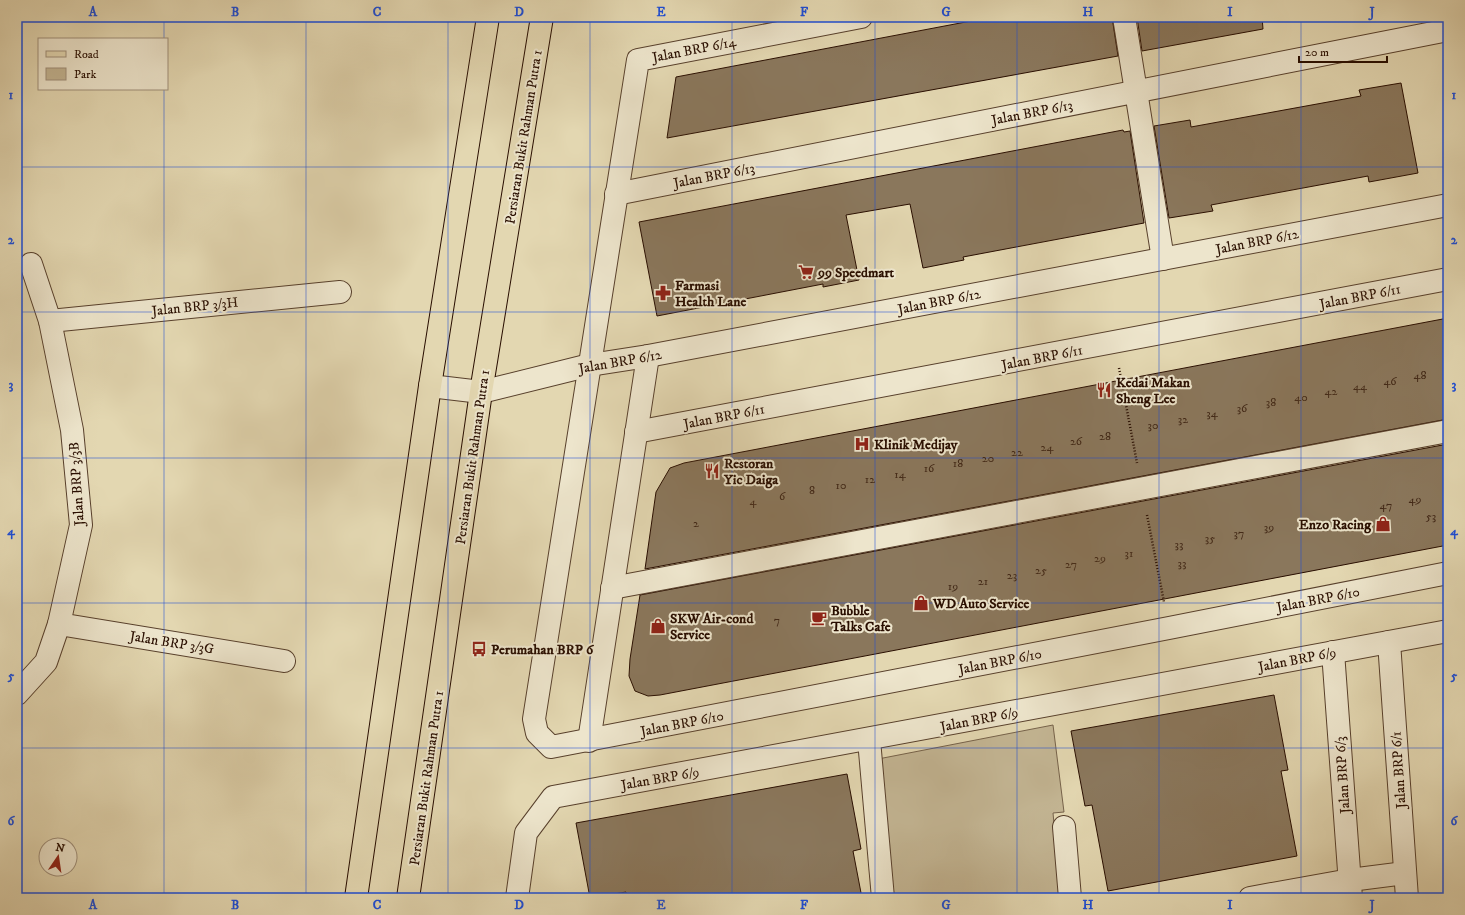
<svg xmlns="http://www.w3.org/2000/svg" width="1465" height="915" font-family="'IM FELL DW Pica',serif">
<rect width="100%" height="100%" fill="#e3d7b1"/>
<filter id="stains"><feTurbulence type="fractalNoise" baseFrequency=".005" numOctaves="4"/><feColorMatrix values="0 0 0 0 .2 0 0 0 0 .09 0 0 0 0 .02 0 0 0 .5 -.17"/></filter>
<radialGradient id="worn" r=".72"><stop offset=".6" stop-color="#630" stop-opacity="0"/><stop offset="1" stop-color="#630" stop-opacity=".3"/></radialGradient>
<!-- green -->
<path fill="#c3b593" stroke="#76624a" d="M1053 725 1064 812 1053 813 1061 898H890L878 759Z"/>
<!-- building -->
<g fill="#8a775c" stroke="#290e00">
<path d="M992 17H1112L1118 56 667 138 676 77Z"/>
<path d="M1137 17H1262L1263 29 1142 51Z"/>
<path d="M1401 83 1418 173 1369 182 1368 176 1211 205 1213 211 1169 218 1154 126 1190 120 1191 127 1361 96 1359 90Z"/>
<path d="M1123 130 1124 132 1130 131 1144 223 963 257 964 260 923 268 910 204 846 215 859 280 823 287V284L657 316 639 222Z"/>
<path d="M1448 318V419L645 569 656 492 670 468 684 463Z"/>
<path d="M1448 444V545L660 695 648 696 635 691 629 676 630 659 640 595Z"/>
<path d="M1274 695 1288 770 1281 771 1297 856 1108 891 1092 805 1085 806 1071 731Z"/>
<path d="M847 774 861 849 853 851 862 898H626V892L590 898 576 823Z"/>
</g>
<g fill="none" stroke-linecap="round" stroke-linejoin="round">
<defs>
<g id="minor">
<path d="M861 17 638 60 534 719 537 733 551 747 1169 628 1448 573"/>
<path d="M1124 17 1163 259"/>
<path d="M616 194 1448 30"/>
<path d="M50 321 340 292"/>
<path d="M430 386 481 392 590 365 648 356 1448 205"/>
<path d="M636 432 1448 279"/>
<path d="M612 588 1448 431"/>
<path d="M59 624 284 661"/>
<path d="M1389 642 1407 898"/>
<path d="M1333 652 1351 898"/>
<path d="M17 694 46 662 59 624 81 525 72 430 50 321 31 264"/>
<path d="M869 740 883 898"/>
<path d="M589 741 648 356"/>
<path d="M1064 827 1070 898"/>
<path d="M517 898 526 833 553 797 1448 631"/>
<path d="M1250 898 1350 880 1405 873"/>
</g>
<g id="major">
<path d="M356 898 430 386 488 17"/>
<path d="M408 898 481 392 542 17"/>
</g>
</defs>
<!-- minor casing -->
<use href="#minor" stroke="#58402c" stroke-width="24"/>
<!-- major casing -->
<use href="#major" stroke="#290e00" stroke-width="24"/>
<!-- path -->
<g stroke="#290e00" stroke-width="2.5" stroke-dasharray="1 2" stroke-linecap="butt">
<path d="M1119 368 1137 463"/>
<path d="M1147 515 1164 602"/>
</g>
<!-- minor -->
<use href="#minor" stroke="#ede5cc" stroke-width="22"/>
<!-- major -->
<use href="#major" stroke="#e3d7b1" stroke-width="22"/>
</g>
<!-- grid -->
<path fill="none" stroke="#1d4ed8" stroke-width="1" stroke-opacity="0.55" d="M164 17V39M306 17V898M448 17V898M590 17V898M732 17V898M875 17V898M1017 17V898M1159 17V898M1301 17V898M164 89V898M17 167H1448M17 312H1448M17 458H1448M17 603H1448M17 748H1448"/>
<!-- icons -->
<defs>
<symbol id="supermarket-bare" viewBox="-9 -9 18 18"><path d="M-6-5.5h2.5l.6 2H6L4.5 2H-2.5L-4.4-4H-6ZM-1.5 3.2a1.3 1.3 0 1 0 .1 0ZM3 3.2a1.3 1.3 0 1 0 .1 0Z" fill="#8f2418" stroke="#ede5cc" stroke-width="2.5" paint-order="stroke"/></symbol>
<symbol id="pharmacy-bare" viewBox="-9 -9 18 18"><path d="M-2-6h4v4h4v4h-4v4h-4v-4h-4v-4h4Z" fill="#8f2418" stroke="#ede5cc" stroke-width="2.5" paint-order="stroke"/></symbol>
<symbol id="restaurant-bare" viewBox="-9 -9 18 18"><path d="M-5-6h1v4h1v-4h1v4h1v-4h1v5L-1.5 .5V6h-2V.5L-5-1ZM5-6V6H3V1.5H1.5Q1.5-4 5-6Z" fill="#8f2418" stroke="#ede5cc" stroke-width="2.5" paint-order="stroke"/></symbol>
<symbol id="hospital-bare" viewBox="-9 -9 18 18"><path d="M-5-5h3v3.5h4V-5h3V5h-3V1.5h-4V5h-3Z" fill="#8f2418" stroke="#ede5cc" stroke-width="2.5" paint-order="stroke"/></symbol>
<symbol id="shop-bare" viewBox="-9 -9 18 18"><path d="M-5-2.5h2.3a2.7 3.5 0 0 1 5.4 0H5L5.5 6h-11ZM-1.5-2.5h3a1.5 2.3 0 0 0-3 0Z" fill="#8f2418" stroke="#ede5cc" stroke-width="2.5" paint-order="stroke"/></symbol>
<symbol id="cafe-bare" viewBox="-9 -9 18 18"><path d="M-5.5-4.5H6V0H3Q3 3.5 0 3.5H-2.5Q-5.5 3.5-5.5 0ZM3-3.2v2h1.7v-2ZM-6 4.5H4V6H-6Z" fill="#8f2418" stroke="#ede5cc" stroke-width="2.5" paint-order="stroke"/></symbol>
<symbol id="bus-bare" viewBox="-9 -9 18 18"><path d="M-5-6H5V4H4V6H2V4H-2V6H-4V4H-5ZM-3.5-4V0h7V-4ZM-3.5 1.2v1.5H-2V1.2ZM2 1.2v1.5H3.5V1.2Z" fill="#8f2418" stroke="#ede5cc" stroke-width="2.5" paint-order="stroke"/></symbol>
</defs>
<g fill-rule="evenodd">
<use href="#supermarket-bare" x="795" y="261" width="22" height="22"/>
<use href="#pharmacy-bare" x="652" y="282" width="22" height="22"/>
<use href="#restaurant-bare" x="1093" y="379" width="22" height="22"/>
<use href="#hospital-bare" x="851" y="433" width="22" height="22"/>
<use href="#restaurant-bare" x="701" y="460" width="22" height="22"/>
<use href="#shop-bare" x="1372" y="513" width="22" height="22"/>
<use href="#shop-bare" x="910" y="592" width="22" height="22"/>
<use href="#cafe-bare" x="808" y="607" width="22" height="22"/>
<use href="#shop-bare" x="647" y="615" width="22" height="22"/>
<use href="#bus-bare" x="468" y="638" width="22" height="22"/>
</g>
<g text-anchor="middle" stroke-width="4" stroke-linejoin="round" paint-order="stroke">
<!-- number labels -->
<g font-size="12" fill="#412817">
<text x="1420" y="379">48</text>
<text x="1390" y="385">46</text>
<text x="1360" y="390">44</text>
<text x="1331" y="395">42</text>
<text x="1301" y="401">40</text>
<text x="1271" y="406">38</text>
<text x="1242" y="412">36</text>
<text x="1212" y="417">34</text>
<text x="1183" y="423">32</text>
<text x="1153" y="429">30</text>
<text x="1105" y="440">28</text>
<text x="1076" y="445">26</text>
<text x="1047" y="451">24</text>
<text x="1017" y="456">22</text>
<text x="988" y="462">20</text>
<text x="958" y="467">18</text>
<text x="929" y="472">16</text>
<text x="900" y="478">14</text>
<text x="870" y="483">12</text>
<text x="841" y="489">10</text>
<text x="812" y="494">8</text>
<text x="782" y="500">6</text>
<text x="1415" y="503">49</text>
<text x="753" y="505">4</text>
<text x="1386" y="509">47</text>
<text x="1431" y="520">53</text>
<text x="696" y="527">2</text>
<text x="1269" y="531">39</text>
<text x="1239" y="537">37</text>
<text x="1210" y="542">35</text>
<text x="1179" y="548">33</text>
<text x="1129" y="557">31</text>
<text x="1100" y="562">29</text>
<text x="1182" y="567">33</text>
<text x="1071" y="568">27</text>
<text x="1041" y="574">25</text>
<text x="1012" y="579">23</text>
<text x="983" y="585">21</text>
<text x="953" y="590">19</text>
<text x="777" y="624">7</text>
</g>
<!-- street labels -->
<g font-size="14" fill="#290e00" stroke="#ede5cc">
<text transform="translate(694 49) rotate(-11)" y="5">Jalan BRP 6/14</text>
<text transform="translate(1032 112) rotate(-11)" y="5">Jalan BRP 6/13</text>
<text transform="translate(523 137) rotate(-81)" y="5">Persiaran Bukit Rahman Putra 1</text>
<text transform="translate(714 175) rotate(-11)" y="5">Jalan BRP 6/13</text>
<text transform="translate(1257 241) rotate(-11)" y="5">Jalan BRP 6/12</text>
<text transform="translate(1360 296) rotate(-11)" y="5">Jalan BRP 6/11</text>
<text transform="translate(939 301) rotate(-11)" y="5">Jalan BRP 6/12</text>
<text transform="translate(195 306) rotate(-6)" y="5">Jalan BRP 3/3H</text>
<text transform="translate(1042 357) rotate(-11)" y="5">Jalan BRP 6/11</text>
<text transform="translate(620 361) rotate(-10)" y="5">Jalan BRP 6/12</text>
<text transform="translate(724 416) rotate(-11)" y="5">Jalan BRP 6/11</text>
<text transform="translate(472 457) rotate(-82)" y="5">Persiaran Bukit Rahman Putra 1</text>
<text transform="translate(76 484) rotate(-94)" y="5">Jalan BRP 3/3B</text>
<text transform="translate(1318 599) rotate(-11)" y="5">Jalan BRP 6/10</text>
<text transform="translate(172 642) rotate(9)" y="5">Jalan BRP 3/3G</text>
<text transform="translate(1297 659) rotate(-11)" y="5">Jalan BRP 6/9</text>
<text transform="translate(1000 661) rotate(-11)" y="5">Jalan BRP 6/10</text>
<text transform="translate(979 719) rotate(-11)" y="5">Jalan BRP 6/9</text>
<text transform="translate(682 723) rotate(-11)" y="5">Jalan BRP 6/10</text>
<text transform="translate(1398 770) rotate(-94)" y="5">Jalan BRP 6/1</text>
<text transform="translate(1342 775) rotate(-94)" y="5">Jalan BRP 6/3</text>
<text transform="translate(426 778) rotate(-82)" y="5">Persiaran Bukit Rahman Putra 1</text>
<text transform="translate(660 778) rotate(-10)" y="5">Jalan BRP 6/9</text>
</g>
<!-- poi labels -->
<g font-size="14" font-weight="bold" fill="#290e00" stroke="#ede5cc" text-anchor="start">
<text x="818" y="277">99 Speedmart</text>
<text x="675" y="290">Farmasi<tspan x="675" dy="16">Health Lane</tspan></text>
<text x="1116" y="387">Kedai Makan<tspan x="1116" dy="16">Sheng Lee</tspan></text>
<text x="874" y="449">Klinik Medijay</text>
<text x="724" y="468">Restoran<tspan x="724" dy="16">Yic Daiga</tspan></text>
<text x="1371" y="529" text-anchor="end">Enzo Racing</text>
<text x="933" y="608">WD Auto Service</text>
<text x="831" y="615">Bubble<tspan x="831" dy="16">Talks Cafe</tspan></text>
<text x="670" y="623">SKW Air-cond<tspan x="670" dy="16">Service</tspan></text>
<text x="491" y="654">Perumahan BRP 6</text>
</g>
</g>
<!-- margin -->
<rect width="1465" height="915" fill="none" stroke="#e3d7b1" stroke-width="44"/>
<!-- legend -->
<rect x="38" y="38" width="130" height="52" fill="#ede5cc" stroke="#9f8f7a"/>
<rect x="46" y="51" width="20" height="6" fill="#e3d7b1" stroke="#9f8f7a"/>
<text x="74" y="58" font-size="12" fill="#290e00">Road</text>
<rect x="46" y="68" width="20" height="12" fill="#c3b593" stroke="#9f8f7a"/>
<text x="74" y="78" font-size="12" fill="#290e00">Park</text>
<!-- north arrow -->
<g transform="translate(58 857) rotate(13)"><circle r="19" fill="#ede5cc" stroke="#9f8f7a"/>
<path d="M0-3L7 15L0 10L-7 15Z" fill="#8f2418"/>
<text y="-6" font-size="11" font-weight="bold" text-anchor="middle" fill="#290e00">N</text>
</g>
<!-- scale -->
<path d="M1299 56v6h88v-6" fill="none" stroke="#290e00" stroke-width="2"/>
<text x="1305" y="56" font-size="12" fill="#290e00" stroke="#ede5cc" stroke-width="3" paint-order="stroke">20 m</text>
<rect x="22" y="22" width="1421" height="871" fill="none" stroke="#1d4ed8" stroke-width="1.5"/>
<g font-size="13" text-anchor="middle" font-weight="bold" fill="#1d4ed8">
<text x="93" y="16">A</text>
<text x="235" y="16">B</text>
<text x="377" y="16">C</text>
<text x="519" y="16">D</text>
<text x="661" y="16">E</text>
<text x="804" y="16">F</text>
<text x="946" y="16">G</text>
<text x="1088" y="16">H</text>
<text x="1230" y="16">I</text>
<text x="1372" y="16">J</text>
<text x="11" y="99">1</text>
<text x="1454" y="99">1</text>
<text x="11" y="244">2</text>
<text x="1454" y="244">2</text>
<text x="11" y="389">3</text>
<text x="1454" y="389">3</text>
<text x="11" y="535">4</text>
<text x="1454" y="535">4</text>
<text x="11" y="680">5</text>
<text x="1454" y="680">5</text>
<text x="11" y="825">6</text>
<text x="1454" y="825">6</text>
<text x="93" y="909">A</text>
<text x="235" y="909">B</text>
<text x="377" y="909">C</text>
<text x="519" y="909">D</text>
<text x="661" y="909">E</text>
<text x="804" y="909">F</text>
<text x="946" y="909">G</text>
<text x="1088" y="909">H</text>
<text x="1230" y="909">I</text>
<text x="1372" y="909">J</text>
</g>
<rect width="100%" height="100%" filter="url(#stains)"/>
<rect width="100%" height="100%" fill="url(#worn)"/>
</svg>
